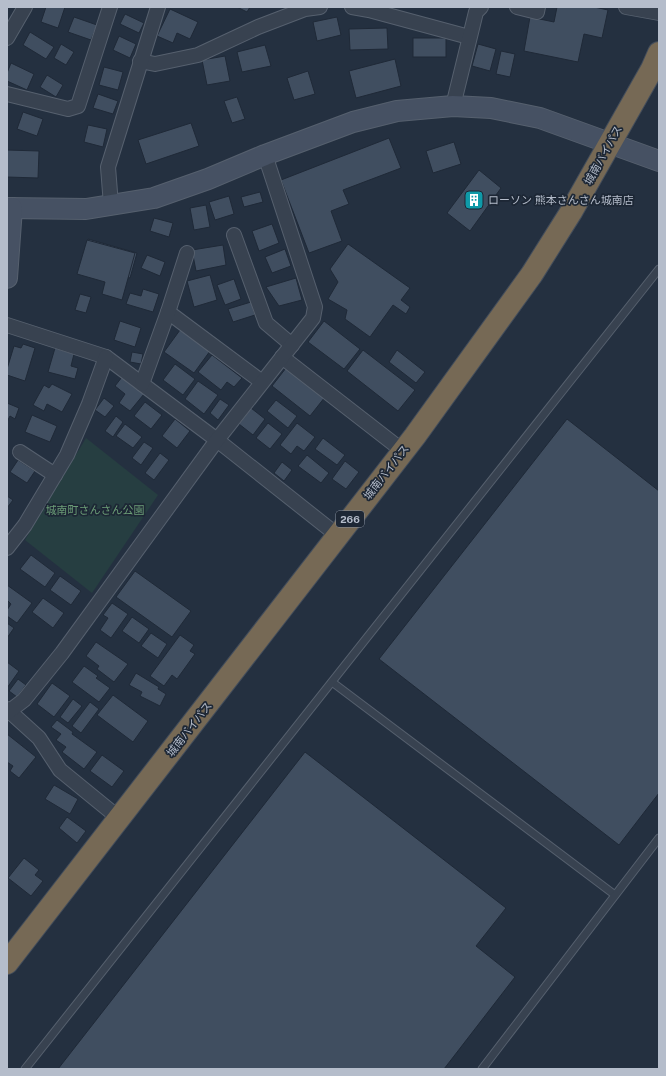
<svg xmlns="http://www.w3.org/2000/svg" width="666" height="1076" font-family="'Public Sans','Noto Sans JP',sans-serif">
<rect width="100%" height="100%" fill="#243040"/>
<!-- green -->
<path fill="#263e41" d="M86 438 158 495 92 593 25 540Z"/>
<!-- building -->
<g fill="#404e60" stroke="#1f2937">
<path d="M46 7H65L58 28 41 22Z"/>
<path d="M237 7H250L247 12Z"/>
<path d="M557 7H594L608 10 602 38 584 34 578 62 524 51 530 17 554 22Z"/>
<path d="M170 9 198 22 190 39 177 33 173 43 157 36Z"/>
<path d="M125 14 144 23 139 33 120 24Z"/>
<path d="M74 17 97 25 91 40 68 32Z"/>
<path d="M337 17 341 35 317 41 313 22Z"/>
<path d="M387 28 388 49 350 50 349 29Z"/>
<path d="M30 32 54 47 46 59 23 45Z"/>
<path d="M119 36 136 44 130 58 113 50Z"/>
<rect x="413" y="38" width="33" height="19"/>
<path d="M61 44 74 52 66 65 54 58Z"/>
<path d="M478 44 496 49 490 71 472 66Z"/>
<path d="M265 45 271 66 242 72 237 52Z"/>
<path d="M501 51 515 54 510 77 496 74Z"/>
<path d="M225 56 230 81 207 85 202 60Z"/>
<path d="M395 59 401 86 356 98 349 71Z"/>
<path d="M11 63 34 74 27 90 7 81V73Z"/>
<path d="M104 67 123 72 118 90 99 85Z"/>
<path d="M308 71 315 94 294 100 287 78Z"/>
<path d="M47 75 63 85 56 97 40 87Z"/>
<path d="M98 94 118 101 113 114 93 108Z"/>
<path d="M237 97 245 119 232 123 224 101Z"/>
<path d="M23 112 43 119 37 136 17 129Z"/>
<path d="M191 123 199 146 146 164 138 140Z"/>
<path d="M88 125 107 129 103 147 84 142Z"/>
<path d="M389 138 401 168 343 190 349 204 331 211 342 241 309 253 281 180Z"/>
<path d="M454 142 461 164 433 173 426 151Z"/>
<path d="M7 150 39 151 38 178 7 177Z"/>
<path d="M479 170 501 188 470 231 447 213Z"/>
<path d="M260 192 263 202 244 207 241 197Z"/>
<path d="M229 196 234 214 215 220 209 202Z"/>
<path d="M206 205 210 227 194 230 190 208Z"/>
<path d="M154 218 173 223 169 237 150 231Z"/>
<path d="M272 224 279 243 259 251 252 231Z"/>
<path d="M88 239 137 253 130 278 81 264Z"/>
<path d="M87 240 135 253 122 300 102 294 105 282 77 274Z"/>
<path d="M348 244 410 288 401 300 410 307 406 314 393 305 370 337 345 319 347 310 328 299 338 282 330 269Z"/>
<path d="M223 245 226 265 196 271 192 250Z"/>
<path d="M285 249 291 266 272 273 265 257Z"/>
<path d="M147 255 165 262 160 276 141 268Z"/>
<path d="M210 275 217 300 194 307 187 281Z"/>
<path d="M296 278 302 300 279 306 266 287Z"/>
<path d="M234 279 241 299 225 305 217 285Z"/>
<path d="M143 289 159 294 153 312 126 304 130 293 141 296Z"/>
<path d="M80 294 91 297 86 313 75 310Z"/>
<path d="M251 302 255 315 233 322 228 309Z"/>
<path d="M120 321 141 328 135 347 114 340Z"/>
<path d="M324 321 360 349 344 369 308 342Z"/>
<path d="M180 330 210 351 194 373 164 352Z"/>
<path d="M23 344 35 348 25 381 7 375V369L14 346 21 348Z"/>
<path d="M55 348 74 354 71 366 78 368 75 379 48 372Z"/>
<path d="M363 350 415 390 398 411 347 371Z"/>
<path d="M397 350 425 372 416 383 389 362Z"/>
<path d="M132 352 143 354 141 364 130 362Z"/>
<path d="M212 355 242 378 234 387 227 382 221 390 198 372Z"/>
<path d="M175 364 195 379 183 395 163 380Z"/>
<path d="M286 368 325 397 310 416 272 386Z"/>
<path d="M122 377 144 394 130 411 119 403 125 394 115 386Z"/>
<path d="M198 381 218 395 204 414 185 399Z"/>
<path d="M52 384 72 394 62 412 47 404 44 411 33 405 44 385 49 388Z"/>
<path d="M104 398 114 406 105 417 95 410Z"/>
<path d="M220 399 229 405 218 420 210 413Z"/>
<path d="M276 400 297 416 288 428 267 411Z"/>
<path d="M145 402 162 415 151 429 134 416Z"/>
<path d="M7 403 19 408 15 419 10 416 7 422Z"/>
<path d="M251 408 265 419 253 435 239 424Z"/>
<path d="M32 415 57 426 50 442 25 432Z"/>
<path d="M116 416 123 422 113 437 105 431Z"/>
<path d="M175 419 190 431 177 448 162 436Z"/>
<path d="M567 419 659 491V793L619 845 379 659Z"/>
<path d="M268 423 282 434 270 449 256 438Z"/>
<path d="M297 423 315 437 304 451 297 446 291 454 280 445Z"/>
<path d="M125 424 142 437 133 448 116 436Z"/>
<path d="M323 438 345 455 337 465 315 449Z"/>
<path d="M144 442 153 448 141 465 132 458Z"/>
<path d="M160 453 169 460 154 480 145 473Z"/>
<path d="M307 455 329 473 321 483 298 466Z"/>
<path d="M18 460 35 471 27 483 10 472Z"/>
<path d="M345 461 359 472 346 489 332 479Z"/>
<path d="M282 462 292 470 284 481 274 473Z"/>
<path d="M7 496 13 500 7 508Z"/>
<path d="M31 555 55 573 45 587 20 569Z"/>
<path d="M135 571 191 611 172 637 116 597Z"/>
<path d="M60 576 81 591 71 605 50 590Z"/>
<path d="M7 585 32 603 17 623 7 616V610L11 604 7 600Z"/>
<path d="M43 598 64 613 53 628 32 612Z"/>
<path d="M112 603 128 614 111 638 100 630 108 618 103 615Z"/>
<path d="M132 617 149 629 139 643 122 631Z"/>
<path d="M7 623 14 628 7 638Z"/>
<path d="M151 633 167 644 158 658 141 646Z"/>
<path d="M180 635 194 645 190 651 195 654 177 679 172 675 164 686 150 676Z"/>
<path d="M96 642 128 664 114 682 97 669 99 666 86 656Z"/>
<path d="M7 662 19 671 7 688Z"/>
<path d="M84 666 98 676 96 678 110 688 99 702 72 682Z"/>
<path d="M136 673 159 687 158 689 166 694 160 706 140 696 142 692 129 685Z"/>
<path d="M18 679 26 685 17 697 9 691Z"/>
<path d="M52 683 70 696 54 717 37 704Z"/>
<path d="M113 695 148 721 133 742 97 715Z"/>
<path d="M73 699 82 706 68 723 60 717Z"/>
<path d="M90 702 99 709 81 733 72 726Z"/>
<path d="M57 720 73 732 72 734 97 752 84 769 62 752 66 747 56 740 61 734 51 727Z"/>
<path d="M7 734 36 757 19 778 10 771 13 766 7 762Z"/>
<path d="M305 752 506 908 476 946 515 977 444 1069H58Z"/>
<path d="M102 755 124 771 112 787 90 771Z"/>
<path d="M54 785 78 799 70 814 45 799Z"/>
<path d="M67 817 86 831 77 843 59 828Z"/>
<path d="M24 858 39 870 35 875 43 881 31 896 8 878Z"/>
</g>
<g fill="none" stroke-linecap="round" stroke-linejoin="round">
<defs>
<g id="lane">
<path d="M332 682 615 895"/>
<path d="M25 1069 659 269"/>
<path d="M482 1069 659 838"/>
</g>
<g id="street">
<path d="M352 7 369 10 469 37"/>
<path d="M517 7 537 12 538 7"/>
<path d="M626 7 659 13"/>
<path d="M7 38 25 7"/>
<path d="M140 61 155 64 198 55 258 27 305 9 320 7"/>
<path d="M7 94 68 109 78 106 110 7"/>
<path d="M453 106 476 12 481 7"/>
<path d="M111 205 108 167 158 7"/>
<path d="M234 235 266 323 292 345"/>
<path d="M168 312 262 382"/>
<path d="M7 325 106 357 217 440 337 535"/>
<path d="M282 357 403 451"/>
<path d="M142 384 168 312 187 253"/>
<path d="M20 452 55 475"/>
<path d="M7 548 25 525 67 455 89 404 106 357"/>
<path d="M7 709 39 738 60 770 120 819"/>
<path d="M7 713 24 700 62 653 217 440 313 318 315 307 265 155"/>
</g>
<g id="secondary">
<path d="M7 208 86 209 154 198 208 179 265 155 353 122 397 111 453 106 491 108 540 118 659 161"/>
<path d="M7 278 12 208"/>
</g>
<path id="highway" d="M7 963 415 436 532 274 571 212 652 69 659 53"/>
</defs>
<!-- lane casing -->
<use href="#lane" stroke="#56606e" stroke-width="9"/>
<!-- street casing -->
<use href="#street" stroke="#56606e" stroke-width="16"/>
<!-- secondary casing -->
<use href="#secondary" stroke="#56606e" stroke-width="22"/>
<!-- highway casing -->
<use href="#highway" stroke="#434d5b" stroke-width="24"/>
<!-- lane -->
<use href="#lane" stroke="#384250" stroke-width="7"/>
<!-- street -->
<use href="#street" stroke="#384250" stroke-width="14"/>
<!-- secondary -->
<use href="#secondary" stroke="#465163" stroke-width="20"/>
<!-- highway -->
<use href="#highway" stroke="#766955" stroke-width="22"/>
</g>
<!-- icons -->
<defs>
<symbol id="building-square" viewBox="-11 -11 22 22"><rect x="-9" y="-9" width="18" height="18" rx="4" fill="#0f9aa8" stroke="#1d2735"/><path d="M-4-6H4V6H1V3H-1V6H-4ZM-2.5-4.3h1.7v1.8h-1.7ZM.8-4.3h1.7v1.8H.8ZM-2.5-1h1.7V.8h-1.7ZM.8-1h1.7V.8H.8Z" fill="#fff"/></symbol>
</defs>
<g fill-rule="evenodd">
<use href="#building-square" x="463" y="189" width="22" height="22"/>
</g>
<g text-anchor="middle" stroke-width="3.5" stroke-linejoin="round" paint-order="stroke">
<!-- shield labels -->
<rect fill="#1d2735" stroke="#87909e" stroke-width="1" x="336" y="511" width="28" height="16" rx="3"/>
<g font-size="10" font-weight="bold" fill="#b5bdcb">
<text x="350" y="523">266</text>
</g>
<!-- street labels -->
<g font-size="11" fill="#b5bdcb" stroke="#1d2735">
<text transform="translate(603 155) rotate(-61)" y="4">城南バイパス</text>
<text transform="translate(386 472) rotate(-52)" y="4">城南バイパス</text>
<text transform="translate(189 729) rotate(-52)" y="4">城南バイパス</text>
</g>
<!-- poi labels -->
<g font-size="11" fill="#b5bdcb" stroke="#1d2735" text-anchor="start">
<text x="488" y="204">ローソン 熊本さんさん城南店</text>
</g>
<!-- park labels -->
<g font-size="11" fill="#6b9d76" stroke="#1d2735">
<text x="95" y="514">城南町さんさん公園</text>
</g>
</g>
<!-- border -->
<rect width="666" height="1076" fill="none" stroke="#b5bdcb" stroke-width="16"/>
</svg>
